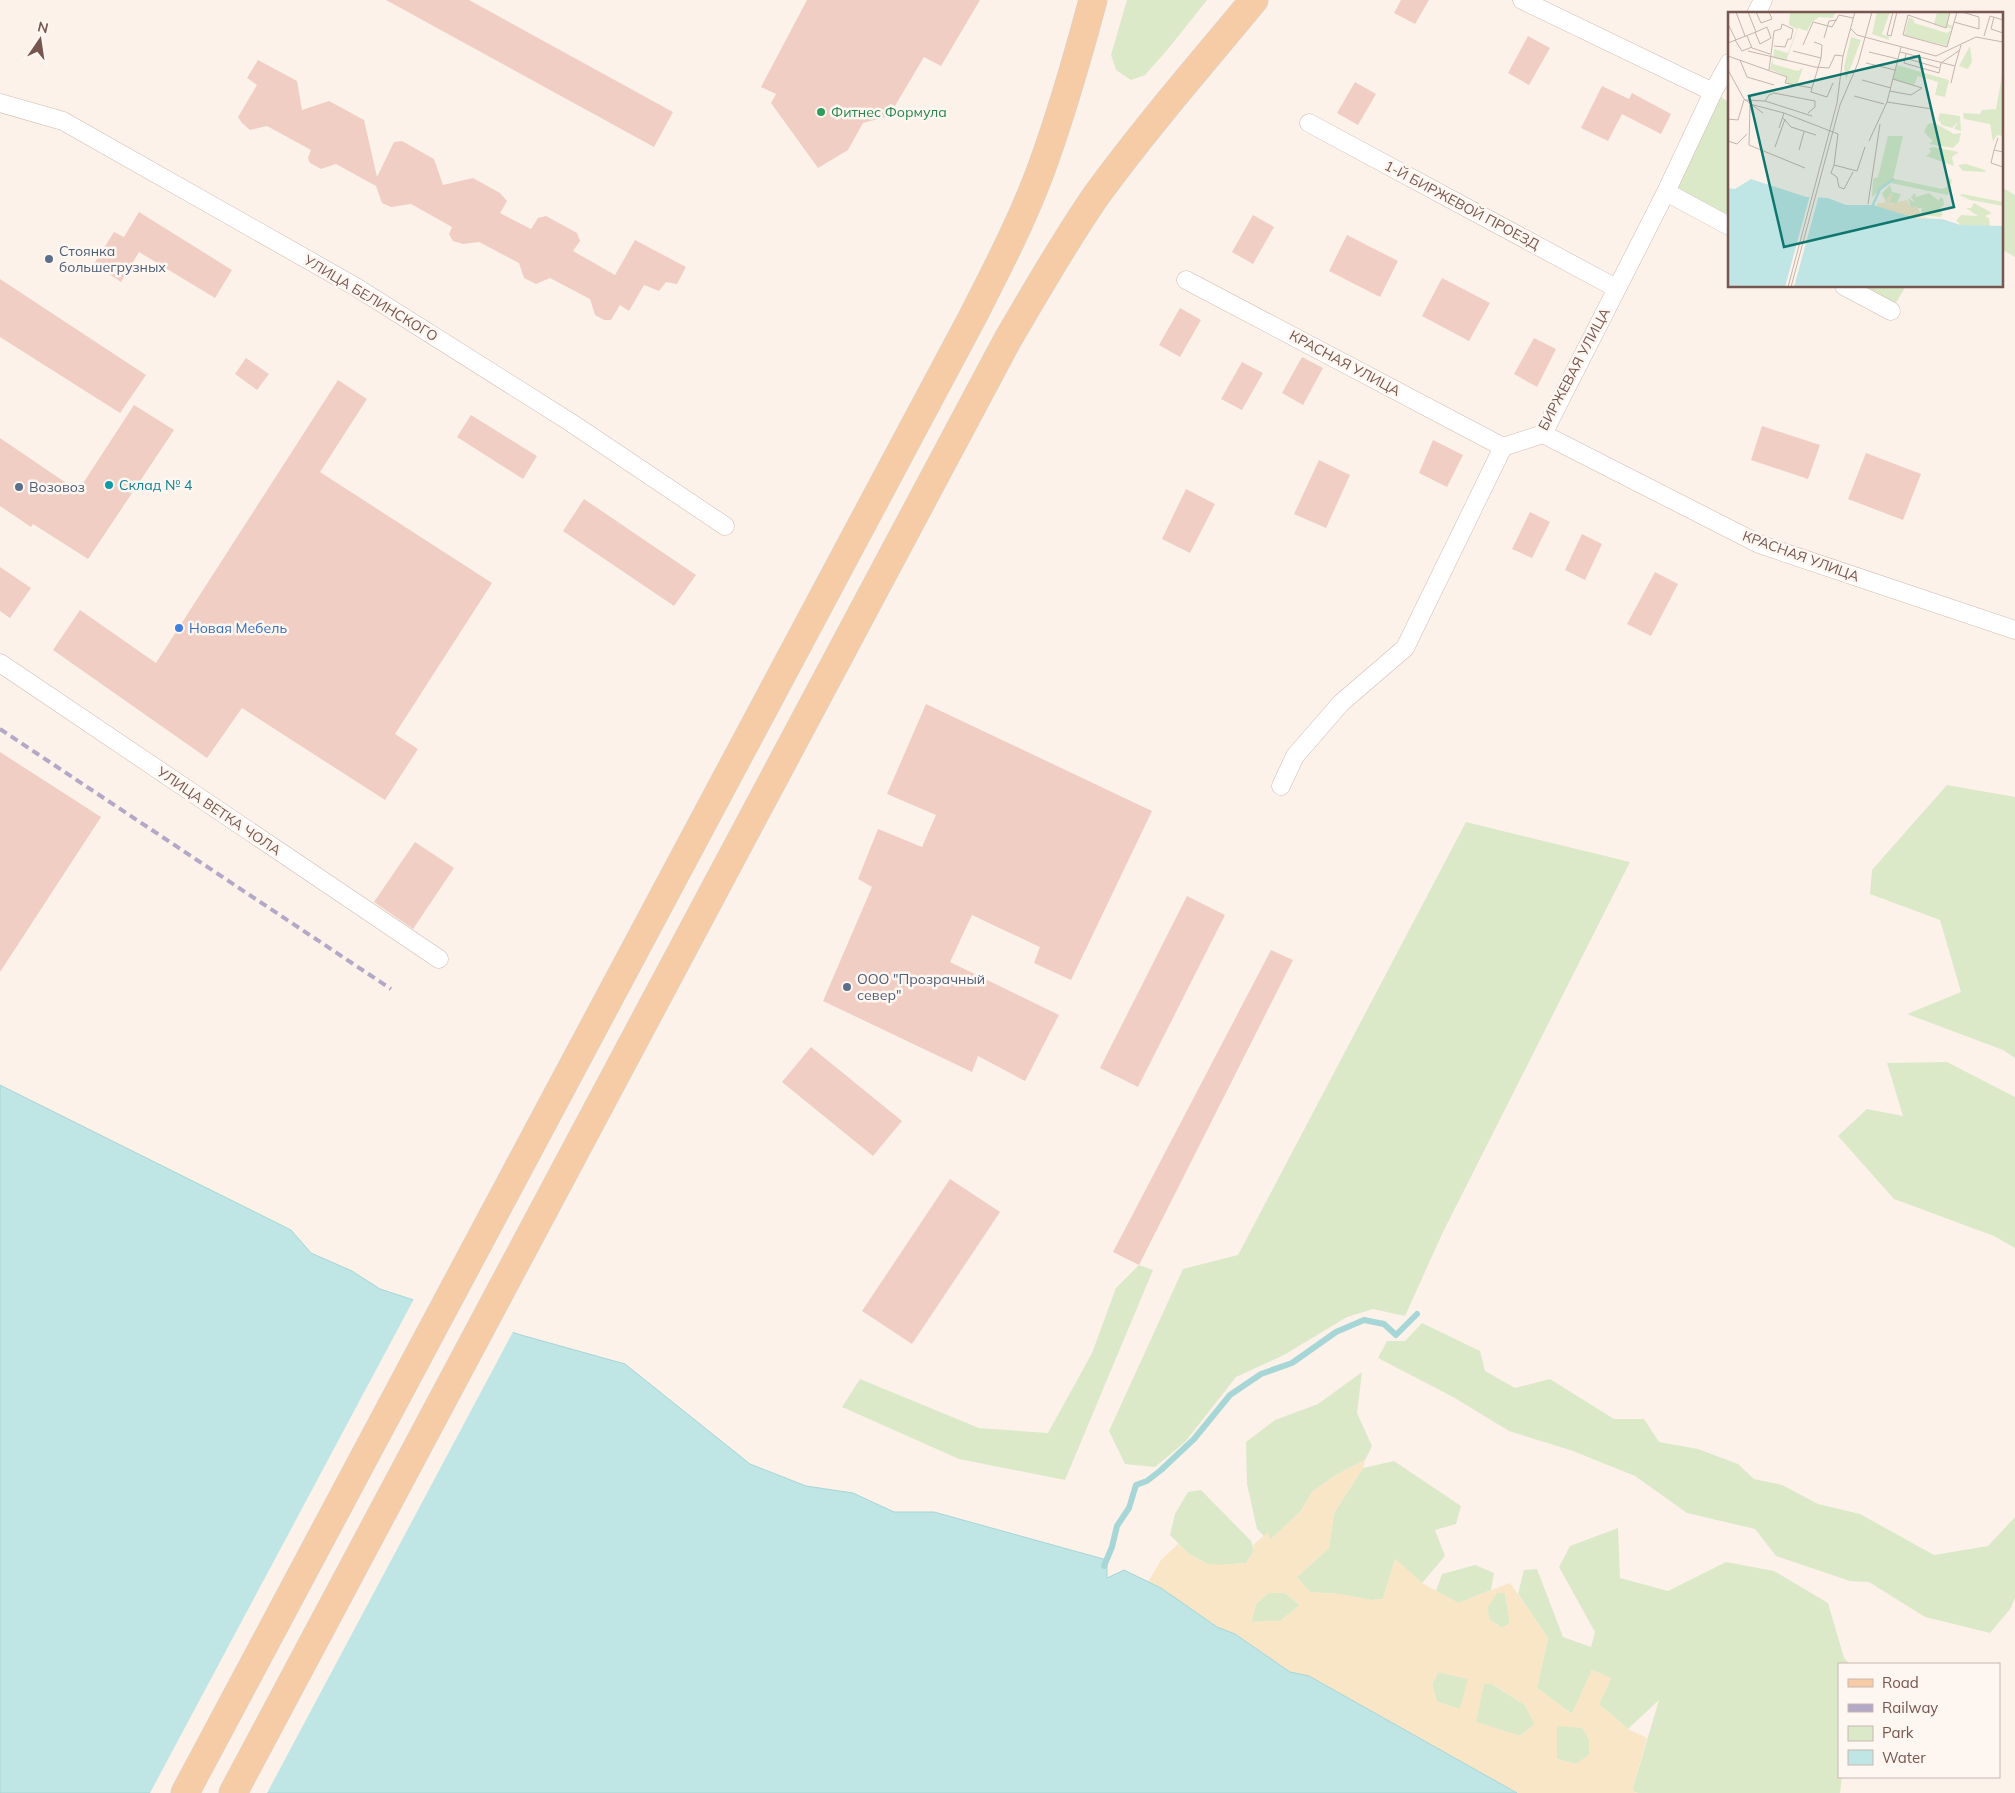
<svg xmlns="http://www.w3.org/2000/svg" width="2015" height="1793" font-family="Mulish,sans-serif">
<rect width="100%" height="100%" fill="#fcf2ea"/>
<!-- green -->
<g fill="#dbe9c9">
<path d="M1127 0H1207L1168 49 1145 75 1131 80 1116 70 1111 55Z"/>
<path d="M1713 92 1729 102V226L1666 192Z"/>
<path d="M2001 187 2015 195V257L2001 249Z"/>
<path d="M1844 286H1906L1891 311Z"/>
<path d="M1947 785 2015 797V1058L2003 1050 1907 1014 1961 992 1940 920 1870 894 1872 870Z"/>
<path d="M1466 822 1630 862 1443 1232 1405 1316 1373 1309 1347 1317 1284 1355 1236 1377 1185 1442 1155 1467 1125 1464 1109 1431 1183 1269 1238 1255Z"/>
<path d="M1947 1062 2015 1097V1248L1994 1236 1894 1199 1838 1136 1867 1109 1903 1116 1887 1063Z"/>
<path d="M1139 1265 1153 1270 1065 1480 959 1459 842 1407 860 1379 979 1428 1048 1433 1092 1353 1116 1288Z"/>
<path d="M1422 1323 1480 1351 1485 1371 1515 1388 1550 1379 1614 1419H1644L1659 1442 1698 1449 1738 1464 1754 1479 1782 1485 1818 1504 1860 1514 1934 1555 1988 1546 2015 1517V1597L2011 1608 1990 1633 1925 1617 1869 1582 1850 1581 1776 1556 1755 1529 1687 1513 1635 1476 1573 1451 1509 1431 1453 1397 1378 1358 1387 1341H1405Z"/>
<path d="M1362 1372 1357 1413 1372 1446 1365 1460 1336 1475 1312 1492 1301 1511 1269 1541 1257 1529 1247 1484 1246 1442 1275 1420 1318 1404Z"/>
<path d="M1394 1461 1461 1506 1456 1524 1435 1530 1445 1556 1422 1583 1395 1559 1383 1599 1371 1600 1338 1594 1310 1592 1297 1577 1329 1548 1334 1513 1363 1468Z"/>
<path d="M1201 1490 1251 1541 1254 1551 1246 1563 1211 1566 1189 1554 1170 1535 1175 1514 1188 1492Z"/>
<path d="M1618 1528 1620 1578 1668 1591 1726 1562 1774 1571 1828 1603 1844 1658 1850 1664H1839V1777H1842L1840 1793H1638L1632 1791 1659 1700 1628 1729 1599 1704 1611 1678 1592 1670 1572 1714 1537 1688 1548 1638 1518 1594 1524 1570 1537 1569 1563 1637 1591 1647 1595 1632 1559 1567 1570 1546Z"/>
<path d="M1475 1565 1494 1573 1491 1590 1458 1603 1436 1591 1442 1574Z"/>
<path d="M1268 1593H1285L1300 1605 1280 1621 1251 1622 1256 1604Z"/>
<path d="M1497 1593H1505L1510 1623 1502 1628 1489 1619 1487 1607Z"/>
<path d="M1438 1672 1469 1679 1460 1709 1437 1702 1432 1684Z"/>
<path d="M1484 1684H1492L1525 1705 1535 1724 1520 1736 1475 1722Z"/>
<path d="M1557 1725 1582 1727 1589 1739 1590 1755 1576 1764 1557 1759Z"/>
</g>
<!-- sand -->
<path fill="#f9e6c7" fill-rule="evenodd" d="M1365 1460 1363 1468 1334 1513 1329 1548 1297 1577 1310 1592 1338 1594 1371 1600 1383 1599 1395 1559 1422 1583 1458 1603 1510 1583 1548 1638 1537 1688 1572 1714 1592 1670 1611 1678 1599 1704 1628 1729 1647 1738 1632 1791 1638 1793H1517L1309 1676 1290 1672 1235 1634 1217 1627 1161 1588 1148 1582 1161 1560 1178 1544C1205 1569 1213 1565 1246 1563L1254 1551 1253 1545 1268 1532 1270 1540 1301 1511 1312 1492 1336 1475ZM1268 1593H1285L1300 1605 1280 1621 1251 1622 1256 1604ZM1497 1593H1505L1510 1623 1502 1628 1489 1619 1488 1607ZM1438 1672 1468 1679 1460 1709 1437 1702 1432 1684ZM1484 1684H1493L1525 1705 1535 1724 1520 1736 1476 1722ZM1557 1726 1582 1728 1589 1739 1590 1754 1576 1764 1557 1759Z"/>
<!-- water -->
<path fill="#bfe5e5" stroke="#a6d6d6" d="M0 1085 291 1230 311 1253 352 1271 380 1289 521 1335 625 1364 750 1464 806 1486 853 1493 894 1512H934L1107 1560V1578L1124 1570 1161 1588 1217 1627 1235 1634 1290 1672 1309 1676 1517 1793H0Z"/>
<!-- pier -->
<path fill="#fcf2ea" d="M415 1297 514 1330 267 1793H150Z"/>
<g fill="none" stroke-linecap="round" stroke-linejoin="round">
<!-- stream -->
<path stroke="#a6d6d6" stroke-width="6" d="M1104 1566 1112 1547 1117 1526 1129 1508 1136 1485 1147 1481 1161 1470 1194 1439 1230 1395 1261 1374 1292 1363 1336 1332 1364 1320 1384 1324 1396 1335 1417 1314"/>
</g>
<!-- building -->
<g fill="#f0cec3">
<path d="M386 0H469L673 112 654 147Z"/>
<path d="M807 0H980L941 66 924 57 889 116 863 123 848 150 818 168 771 103 776 94 761 87Z"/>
<path d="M1401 0H1429L1415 24 1394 13Z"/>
<path d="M1528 36 1550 48 1529 85 1508 73Z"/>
<path d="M258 60 297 81 302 110 329 101 364 120 377 177 394 142 402 141 434 159 443 185 473 178 500 193 507 201 500 213 531 229 538 218 546 216 577 233 580 241 573 251 615 275 635 240 686 267 677 284 666 282 659 291 644 285 629 311 620 305 611 320H604L595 315 590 299 550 278 536 284 524 278 519 263 479 242 463 244 453 241 449 234 452 227 411 204 391 207 382 203 376 186 336 164 321 169 310 163 308 158 311 150 267 126 250 130 242 123 238 117 257 85 247 78Z"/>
<path d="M1355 82 1376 94 1358 125 1337 113Z"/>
<path d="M1602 86 1629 99 1632 93 1671 114 1661 134 1622 114 1608 141 1581 128Z"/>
<path d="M139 212 232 270 215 298 139 252 121 282 94 264 114 232 124 237Z"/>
<path d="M1253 215 1274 227 1253 264 1232 252Z"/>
<path d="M1347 235 1398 261 1380 297 1329 271Z"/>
<path d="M1442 278 1490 303 1469 341 1422 316Z"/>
<path d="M0 279 146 375 120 413 0 337Z"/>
<path d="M1180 308 1201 320 1180 357 1159 345Z"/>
<path d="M1534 338 1556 349 1537 387 1514 374Z"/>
<path d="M1302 357 1323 368 1303 405 1282 393Z"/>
<path d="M246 358 269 374 257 390 235 374Z"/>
<path d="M1242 362 1263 373 1242 410 1221 399Z"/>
<path d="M338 380 367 399 320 472 492 583 395 734 418 749 385 800 242 708 207 758 53 650 80 610 156 663Z"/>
<path d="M134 405 174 430 88 559 33 524 31 527 0 506V438L78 491Z"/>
<path d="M471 415 537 456 523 479 457 437Z"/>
<path d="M1762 426 1820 445 1808 479 1751 460Z"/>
<path d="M1433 440 1463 455 1447 487 1419 473Z"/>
<path d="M1866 453 1921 474 1903 520 1848 499Z"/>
<path d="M1319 460 1350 475 1326 528 1294 514Z"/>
<path d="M1186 489 1215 504 1190 553 1162 539Z"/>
<path d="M584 499 696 575 674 606 563 531Z"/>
<path d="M1530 512 1550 522 1532 558 1512 549Z"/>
<path d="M1582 534 1602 544 1585 580 1565 570Z"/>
<path d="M0 567 31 588 10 618 0 611Z"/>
<path d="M1655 572 1678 584 1651 636 1627 624Z"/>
<path d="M926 704 1152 811 1071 980 1034 963 1040 947 972 915 950 962 1059 1015 1025 1081 978 1056 972 1072 823 1001 872 887 858 879 878 829 922 847 936 815 887 794Z"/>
<path d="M0 752 101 817 0 972Z"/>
<path d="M415 842 454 868 413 929 374 902Z"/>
<path d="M1187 896 1225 915 1138 1087 1100 1068Z"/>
<path d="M1271 950 1293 960 1139 1265 1113 1252Z"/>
<path d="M811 1047 902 1121 873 1156 782 1082Z"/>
<path d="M950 1179 1000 1212 912 1344 862 1311Z"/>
</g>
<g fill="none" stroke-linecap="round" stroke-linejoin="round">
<defs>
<g id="street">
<path d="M1522 0 1713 92"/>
<path d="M1756 14 1763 0"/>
<path d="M0 103 63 121 356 287 570 422 725 526"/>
<path d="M1309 123 1616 288"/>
<path d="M1666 192 1729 226"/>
<path d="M1186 280 1503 447"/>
<path d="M1844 286 1891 311"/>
<path d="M1543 434 1759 544 2015 630"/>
<path d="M0 663 439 959"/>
<path d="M1281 786 1295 756 1341 703 1405 648 1503 447 1543 434 1666 192 1713 92 1729 63"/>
</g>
<g id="primary">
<path d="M185 1793 972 318C997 269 1023 219 1042 167 1062 112 1078 56 1093 0"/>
<path d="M233 1793 1008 339C1037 290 1065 240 1098 193 1147 126 1201 64 1254 0"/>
</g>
</defs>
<!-- street casing -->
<use href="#street" stroke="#d0bbb2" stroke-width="19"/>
<!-- primary casing -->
<use href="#primary" stroke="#d9d0cd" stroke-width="29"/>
<!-- street -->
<use href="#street" stroke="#fff" stroke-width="18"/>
<!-- primary -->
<use href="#primary" stroke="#f6cca7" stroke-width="28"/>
<!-- rail -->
<path stroke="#b3a8c6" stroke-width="4" stroke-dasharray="8 5" stroke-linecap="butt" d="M0 729 391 989"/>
</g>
<!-- markers -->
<circle fill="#2e9e5b" stroke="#fef7f1" stroke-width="2" cx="821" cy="112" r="5"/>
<g fill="#5c6f8a" stroke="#fef7f1" stroke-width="2">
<circle cx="49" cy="259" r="5"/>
<circle cx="19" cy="487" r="5"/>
<circle cx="847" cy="987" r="5"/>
</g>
<circle fill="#0f9aa8" stroke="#fef7f1" stroke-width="2" cx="109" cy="485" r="5"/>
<circle fill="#3f7fe0" stroke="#fef7f1" stroke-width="2" cx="179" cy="628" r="5"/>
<g text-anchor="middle" stroke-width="5" stroke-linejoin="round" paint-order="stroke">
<!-- leisure labels -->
<g font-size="14" fill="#27864d" stroke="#fef7f1" text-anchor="start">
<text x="831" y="117">Фитнес Формула</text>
</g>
<!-- street labels -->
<g font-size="14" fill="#76564e" stroke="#fef7f1">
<text transform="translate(1462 205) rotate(28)" y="5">1-Й БИРЖЕВОЙ ПРОЕЗД</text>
<text transform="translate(371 298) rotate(31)" y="5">УЛИЦА БЕЛИНСКОГО</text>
<text transform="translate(1345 363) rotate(28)" y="5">КРАСНАЯ УЛИЦА</text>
<text transform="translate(1574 369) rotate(-62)" y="5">БИРЖЕВАЯ УЛИЦА</text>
<text transform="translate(1801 556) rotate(20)" y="5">КРАСНАЯ УЛИЦА</text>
<text transform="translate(219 811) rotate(34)" y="5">УЛИЦА ВЕТКА ЧОЛА</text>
</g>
<!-- service labels -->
<g font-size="14" fill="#4e5e75" stroke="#fef7f1" text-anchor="start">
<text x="59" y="256">Стоянка<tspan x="59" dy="16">большегрузных</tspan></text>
<text x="29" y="492">Возовоз</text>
<text x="857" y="984">ООО "Прозрачный<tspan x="857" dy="16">север"</tspan></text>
</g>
<!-- culture labels -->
<g font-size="14" fill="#0d838f" stroke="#fef7f1" text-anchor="start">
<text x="119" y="490">Склад № 4</text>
</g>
<!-- shop labels -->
<g font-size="14" fill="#366cbe" stroke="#fef7f1" text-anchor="start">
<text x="189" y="633">Новая Мебель</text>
</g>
</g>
<!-- overview -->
<g transform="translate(1728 12)">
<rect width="275" height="275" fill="#fcf2ea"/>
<path d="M62 0H107L105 6 91 5 84 10 79 19 70 16 58 49 45 46 46 37 60 41 69 17 61 13ZM149 0H162L154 22 161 25V28L144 22ZM209 0H222L219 12 225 14 224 17 206 12ZM181 5 186 8V11L219 21 223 18 219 34 176 23ZM123 25 133 28 118 68 116 55ZM242 34 244 50 240 57 231 54ZM45 47V52L70 59 75 55 69 74 57 71 59 65 42 57ZM169 53 221 68 217 85 207 83 210 70 190 64 186 73 165 67ZM275 58V124L269 123 265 130 262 112 236 107 235 101 252 102 254 98 268 97ZM212 101 232 104 233 119 226 117 230 110 224 116 214 113 210 107ZM207 111 226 122 233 121 231 130 225 136 201 132 205 129 196 120 200 112ZM160 124H175L165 167 144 185 145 167 150 165ZM206 135 231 140 224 145 226 154 198 144 203 140 201 136ZM238 152 257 158 258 160 235 159 230 153ZM221 165 224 168 220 183 163 171 167 167 214 177 219 175ZM162 173 164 180 173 182 169 191H161L164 181 158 189 155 184 154 181ZM187 181 188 185 201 181 211 189 212 185 215 187 216 193 211 197 215 202 213 205 193 203 194 196H183L180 186 187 191 183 185ZM234 182 275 190V194L242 188 231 183ZM246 191 264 201 257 204 261 206 262 214 233 213 228 209 233 203 250 204 238 196H243Z" fill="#dbe9c9"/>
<path d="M164 180 162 192 179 188 183 196 189 194 193 203 201 206H187L148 195 150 191H156Z" fill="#f9e6c7"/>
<path d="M23 167 78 185 100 186 118 193H145L187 206 214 207 233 213 275 214V275H0V176L7 177Z" fill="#bfe5e5"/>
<path d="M82 183H91L66 275H57Z" fill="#fcf2ea"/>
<path fill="none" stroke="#bfe5e5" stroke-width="2.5" d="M144 195 152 177 166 167"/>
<path fill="none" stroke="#c6b4ac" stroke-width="1" d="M8 0 17 24M28 0 33 11 44 7 41 0M165 0 159 23 163 24 169 0 172 1M222 0 218 16 180 3 175 23 219 35 229 0M266 5 263 17 275 21M226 10 251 17V5L234 0M0 12 8 28M122 16 129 23 208 44 248 25 275 30M27 20 32 32 43 26 39 15 28 20M19 24 24 36 42 42M256 24 262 4 275 8M96 26 101 9 109 8M7 28 14 39 24 35M86 30 94 33 93 46M0 31 28 20 20 0M75 33 85 10 104 15 111 3 125 6M20 39 87 55 101 56 107 43 115 44M141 40 170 47M172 40 227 54 233 33M178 42 176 51 211 61 213 51 232 38M0 44 59 65 57 71 84 76 93 46 65 39M177 46 211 56M12 48 19 65 46 73M138 51 167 58M0 58 16 87 35 101M41 58 46 19 53 17 54 12 65 17 63 27H60L57 35 46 34M134 68 163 76M223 71 227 54M84 76 83 80 99 85 105 71M162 79 183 83 194 76 165 67M126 84 156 92M17 88 37 89 84 104M37 89 41 83 46 81 87 89V95L80 101M159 90 204 97M22 92 56 101 110 122 106 153 129 159 137 135M22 93 21 133 77 156M55 106 63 115 88 123M0 107 10 108 16 88M51 116 56 101M270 126 266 138 275 140M0 129 9 132 19 122M141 129 159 90 173 35M47 135 57 107M71 138 76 120M266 138 263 151 275 155M106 153 103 161 109 165 111 175 116 177 125 160M140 192 152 112M60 275 109 91 115 44 127 0M63 275 112 93 130 51 144 0"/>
<path fill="#0f766e" fill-opacity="0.15" stroke="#0f766e" stroke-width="2.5" d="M191 44 226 195 56 235 21 84Z"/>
<rect width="275" height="275" fill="none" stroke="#76564e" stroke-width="2.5"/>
</g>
<!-- legend -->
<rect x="1838" y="1663" width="162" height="115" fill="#fef7f1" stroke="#c8b7b0"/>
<rect x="1848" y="1679" width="25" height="8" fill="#f6cca7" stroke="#c8b7b0"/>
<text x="1882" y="1688" font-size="15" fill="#76564e">Road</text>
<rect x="1848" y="1704" width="25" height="8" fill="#b3a8c6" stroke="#c8b7b0"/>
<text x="1882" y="1713" font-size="15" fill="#76564e">Railway</text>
<rect x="1848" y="1726" width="25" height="15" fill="#dbe9c9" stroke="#c8b7b0"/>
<text x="1882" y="1738" font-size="15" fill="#76564e">Park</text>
<rect x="1848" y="1750" width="25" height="15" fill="#bfe5e5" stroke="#c8b7b0"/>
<text x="1882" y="1763" font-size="15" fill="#76564e">Water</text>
<!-- north arrow -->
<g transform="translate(40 40) rotate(13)" stroke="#fef7f1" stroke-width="4" paint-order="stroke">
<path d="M0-4L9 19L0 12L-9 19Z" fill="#76564e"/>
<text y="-8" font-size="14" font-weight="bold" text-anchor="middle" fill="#76564e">N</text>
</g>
</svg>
